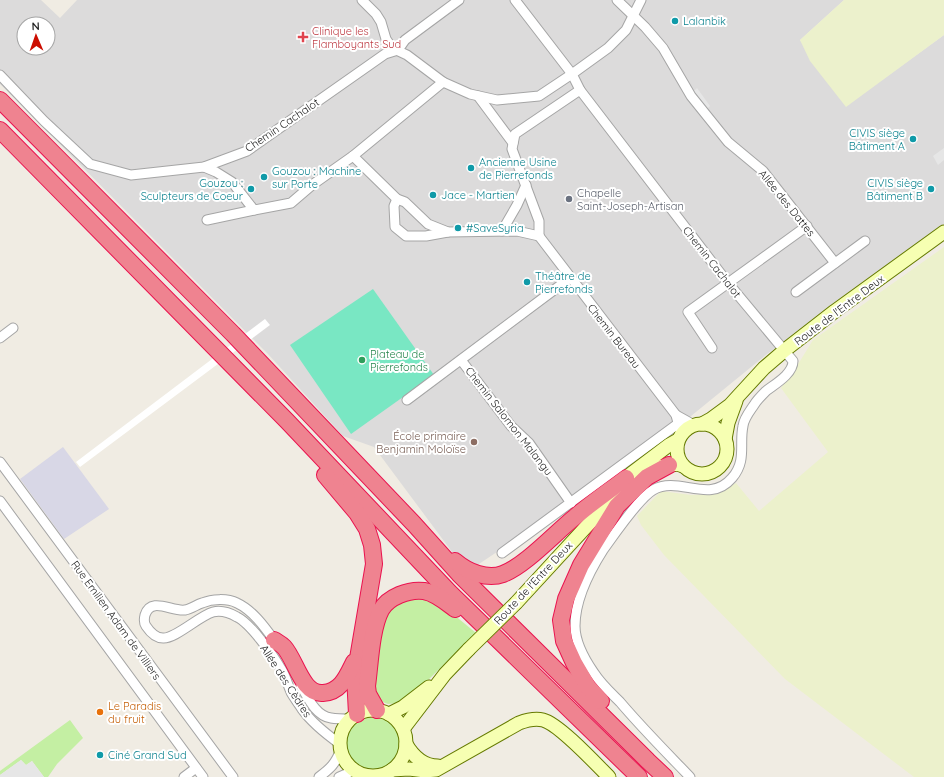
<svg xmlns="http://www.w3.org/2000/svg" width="944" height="777" font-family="Quicksand,sans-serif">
<rect width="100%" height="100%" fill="#f0ece3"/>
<!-- residential -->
<path fill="#dcdbdb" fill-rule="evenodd" d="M0 0H41L60 18 77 0H844L800 40 846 106 944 35V224L899 259 767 354 669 434 573 501 467 572 374 447 343 436 267 353 0 84ZM24 24H48V48H24Z"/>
<!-- farmland -->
<g fill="#ecf1cc">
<path d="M844 0H944V35L846 107 810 61 800 40Z"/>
<path d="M944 247V777H914L785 679 664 555 641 525 637 516 661 491 691 495 716 494 736 483 759 511 828 452 781 388 800 361 813 340Z"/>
</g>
<!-- grass -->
<g fill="#c4efa3">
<path d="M416 599 429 600 442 605 476 633 423 685 398 703 388 704 380 701 371 682 382 619 398 601Z"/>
<circle cx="373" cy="744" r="28"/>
<path d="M70 720 83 738 57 764 48 777H44L32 761 26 765 21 760 0 775V771Z"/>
</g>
<!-- pitch -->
<path fill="#79e7c3" d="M373 289 434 375 351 434 290 345Z"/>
<!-- parking -->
<g fill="#e6e6e6">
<path d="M697 88 710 106 705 111 692 93Z"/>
<path d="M944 148V160L938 165 933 156Z"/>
<path d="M21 760 26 765 32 761 44 777H0V775Z"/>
</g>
<!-- plaza -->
<path fill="#d8d7e6" d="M63 447 109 509 64 539 20 479Z"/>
<!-- pier -->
<path fill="#fff" d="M265 319 270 325 80 467 76 462Z"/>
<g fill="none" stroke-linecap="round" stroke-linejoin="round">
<defs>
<g id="street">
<path d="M362 0 376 14 381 22 386 39 392 48 407 55 443 82 470 94 497 100 539 96 572 74 608 48 626 30 641 0"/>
<path d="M515 0 572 74 580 90 728 283 793 361C793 374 775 384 766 391 762 395 757 400 754 405 750 411 744 418 743 426 739 444 747 461 732 478 709 505 679 475 653 490 638 499 614 535 603 550 589 572 575 600 575 626 575 642 585 660 594 673 601 684 611 693 620 702 642 728 666 752 690 777"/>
<path d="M617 0 645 27 663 48 691 96 728 142 763 171 835 263"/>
<path d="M398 50 405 40 459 0"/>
<path d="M0 75 44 121 90 164 131 175 204 167 247 151 385 54 398 50"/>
<path d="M478 96 513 143"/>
<path d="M353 156 397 199 405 202 428 224 448 232 517 231 539 236"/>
<path d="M204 167 216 172 232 182 254 210 291 203 312 185 353 156 443 82"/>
<path d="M397 199 394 206 395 227 406 236H426L448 232"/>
<path d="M207 220 254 210"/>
<path d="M502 231 517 205 526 185"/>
<path d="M539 236 676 415 681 434"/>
<path d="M539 236V221L512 149 515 134 580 90"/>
<path d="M796 292 865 241"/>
<path d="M0 338 13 328"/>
<path d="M712 348 688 312 807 226"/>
<path d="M461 360 511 426 529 443 571 503"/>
<path d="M407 400 570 278"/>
<path d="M676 415 694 425"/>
<path d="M0 462 233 777"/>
<path d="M0 501 203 777"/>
<path d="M502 553 679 423"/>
<path d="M277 644C266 629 254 611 237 603 227 598 212 599 202 603 196 605 191 609 185 610 172 612 151 596 145 615 144 619 144 623 146 626 150 632 156 638 163 638 175 639 199 616 213 612 221 610 230 613 237 617 250 623 273 655 281 669 286 677 288 686 292 694 295 699 299 704 302 709 312 723 326 734 340 744"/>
<path d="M301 686C308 698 316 716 331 718 337 719 344 719 350 719"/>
<path d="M184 777 196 768"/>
<path d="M319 777C331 768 335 764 341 750"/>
<path d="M339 777 355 770"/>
</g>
<g id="secondary">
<path d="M702 424 711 419 730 405 764 368 785 350 835 311 944 232"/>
<circle cx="702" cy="449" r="25"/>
<path d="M725 439 728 423 736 401"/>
<path d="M659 467 677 464 683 466"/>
<path d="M621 486 626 478 632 473 669 445 678 440"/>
<path d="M516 603 619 491 624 487"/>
<circle cx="373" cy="743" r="33"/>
<path d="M389 714 403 707 429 687"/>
<path d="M403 729 445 674 469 649"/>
<path d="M406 744C413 756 423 766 438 766"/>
<path d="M392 770 409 769 425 771 436 770 519 723C527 720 535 718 543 720 559 724 596 764 609 777"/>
</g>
<g id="highway">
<path d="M0 100 233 334 414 524 459 574 648 761 665 777"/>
<path d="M0 130 287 421 450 593 639 777"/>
<path d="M325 475 357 513 367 529 372 545 374 564 355 676 357 714"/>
<path d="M455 561C468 572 487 580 503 574 525 566 556 532 575 517 591 503 609 491 626 478"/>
<path d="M274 640C277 642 281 644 284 647 296 660 302 695 323 693 341 692 347 676 354 662"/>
<path d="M601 701 588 687 574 663 564 641 561 620 566 599 581 565 617 506 647 477 669 465"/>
<path d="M377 710 368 694 367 686C370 665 371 629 381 610 388 597 409 589 424 591 436 593 446 602 455 609"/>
</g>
</defs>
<!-- street casing -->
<use href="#street" stroke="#a5a5a5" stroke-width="11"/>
<!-- secondary casing -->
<use href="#secondary" stroke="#657a00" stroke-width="15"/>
<!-- highway casing -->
<use href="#highway" stroke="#ea134f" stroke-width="18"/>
<!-- street -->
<use href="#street" stroke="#fff" stroke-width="9"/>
<!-- secondary -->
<use href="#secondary" stroke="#f6ffb2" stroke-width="13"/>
<!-- highway -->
<use href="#highway" stroke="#ef8390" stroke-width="16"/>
<defs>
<path id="secondary-bridge" d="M469 649 516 603"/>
</defs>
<!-- secondary-bridge casing -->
<use href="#secondary-bridge" stroke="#657a00" stroke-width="15" stroke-linecap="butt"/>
<!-- secondary-bridge -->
<use href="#secondary-bridge" stroke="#f6ffb2" stroke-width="13"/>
</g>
<!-- markers -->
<g fill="#0f9aa8" stroke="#fff" stroke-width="1.5">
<circle cx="675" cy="21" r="4"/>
<circle cx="913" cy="139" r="4"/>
<circle cx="471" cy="168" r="4"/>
<circle cx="264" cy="177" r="4"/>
<circle cx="251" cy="189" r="4"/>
<circle cx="931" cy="189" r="4"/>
<circle cx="433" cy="195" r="4"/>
<circle cx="458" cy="228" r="4"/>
<circle cx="527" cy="282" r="4"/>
<circle cx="100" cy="755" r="4"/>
</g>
<path fill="#e0444e" stroke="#fff" stroke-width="1.5" d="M301 31h4v4h4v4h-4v4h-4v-4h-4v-4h4z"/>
<circle fill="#6b7280" stroke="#fff" stroke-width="1.5" cx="569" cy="199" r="4"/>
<circle fill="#2e9e5b" stroke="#fff" stroke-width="1.5" cx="362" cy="360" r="4"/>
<circle fill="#8d6e63" stroke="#fff" stroke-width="1.5" cx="474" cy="442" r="4"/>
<circle fill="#e8710a" stroke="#fff" stroke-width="1.5" cx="100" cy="712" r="4"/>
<g text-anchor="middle" stroke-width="4" stroke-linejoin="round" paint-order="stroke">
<!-- culture labels -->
<g font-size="11" fill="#0d838f" stroke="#fff" text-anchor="start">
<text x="683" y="25">Lalanbik</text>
<text x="905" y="137" text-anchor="end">CIVIS siège<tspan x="905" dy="13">Bâtiment A</tspan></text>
<text x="479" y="166">Ancienne Usine<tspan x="479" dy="13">de Pierrefonds</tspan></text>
<text x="272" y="175">Gouzou : Machine<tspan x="272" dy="13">sur Porte</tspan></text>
<text x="243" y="187" text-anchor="end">Gouzou :<tspan x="243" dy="13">Sculpteurs de Coeur</tspan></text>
<text x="923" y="187" text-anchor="end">CIVIS siège<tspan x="923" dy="13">Bâtiment B</tspan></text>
<text x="441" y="199">Jace - Martien</text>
<text x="466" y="232">#SaveSyria</text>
<text x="535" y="280">Théâtre de<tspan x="535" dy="13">Pierrefonds</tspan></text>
<text x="108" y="759">Ciné Grand Sud</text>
</g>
<!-- health labels -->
<g font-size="11" fill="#be3a42" stroke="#fff" text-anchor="start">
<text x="312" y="35">Clinique les<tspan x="312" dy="13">Flamboyants Sud</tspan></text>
</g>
<!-- street labels -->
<g font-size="11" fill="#1e1e1e" stroke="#fff">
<text transform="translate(282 125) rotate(-34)" y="4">Chemin Cachalot</text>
<text transform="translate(787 203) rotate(51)" y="4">Allée des Dattes</text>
<text transform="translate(712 262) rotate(52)" y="4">Chemin Cachalot</text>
<text transform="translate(839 310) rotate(-37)" y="4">Route de l'Entre Deux</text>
<text transform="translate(614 336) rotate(52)" y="4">Chemin Bureau</text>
<text transform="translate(509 421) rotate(52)" y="4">Chemin Salomon Malangu</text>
<text transform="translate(533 583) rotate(-47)" y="4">Route de l'Entre Deux</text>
<text transform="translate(116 620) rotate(54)" y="4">Rue Emilien Adam de Villiers</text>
<text transform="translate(286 681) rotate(57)" y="4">Allée des Cèdres</text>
</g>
<!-- worship labels -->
<g font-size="11" fill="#5b616d" stroke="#fff" text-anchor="start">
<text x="577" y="197">Chapelle<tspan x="577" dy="13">Saint-Joseph-Artisan</tspan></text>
</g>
<!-- leisure labels -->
<g font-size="11" fill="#27864d" stroke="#fff" text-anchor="start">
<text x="370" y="358">Plateau de<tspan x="370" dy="13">Pierrefonds</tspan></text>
</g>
<!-- education labels -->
<g font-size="11" fill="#785e54" stroke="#fff" text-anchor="end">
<text x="466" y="440">École primaire<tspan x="466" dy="13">Benjamin Moloïse</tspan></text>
</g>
<!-- food labels -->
<g font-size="11" fill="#c56008" stroke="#fff" text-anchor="start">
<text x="108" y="710">Le Paradis<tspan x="108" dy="13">du fruit</tspan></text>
</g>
</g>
<!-- north arrow -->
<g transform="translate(36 36) rotate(358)"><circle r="19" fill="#ffffff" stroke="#a5a5a5"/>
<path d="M0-3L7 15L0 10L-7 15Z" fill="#cc0d00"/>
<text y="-6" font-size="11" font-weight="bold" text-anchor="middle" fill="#1e1e1e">N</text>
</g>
</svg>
